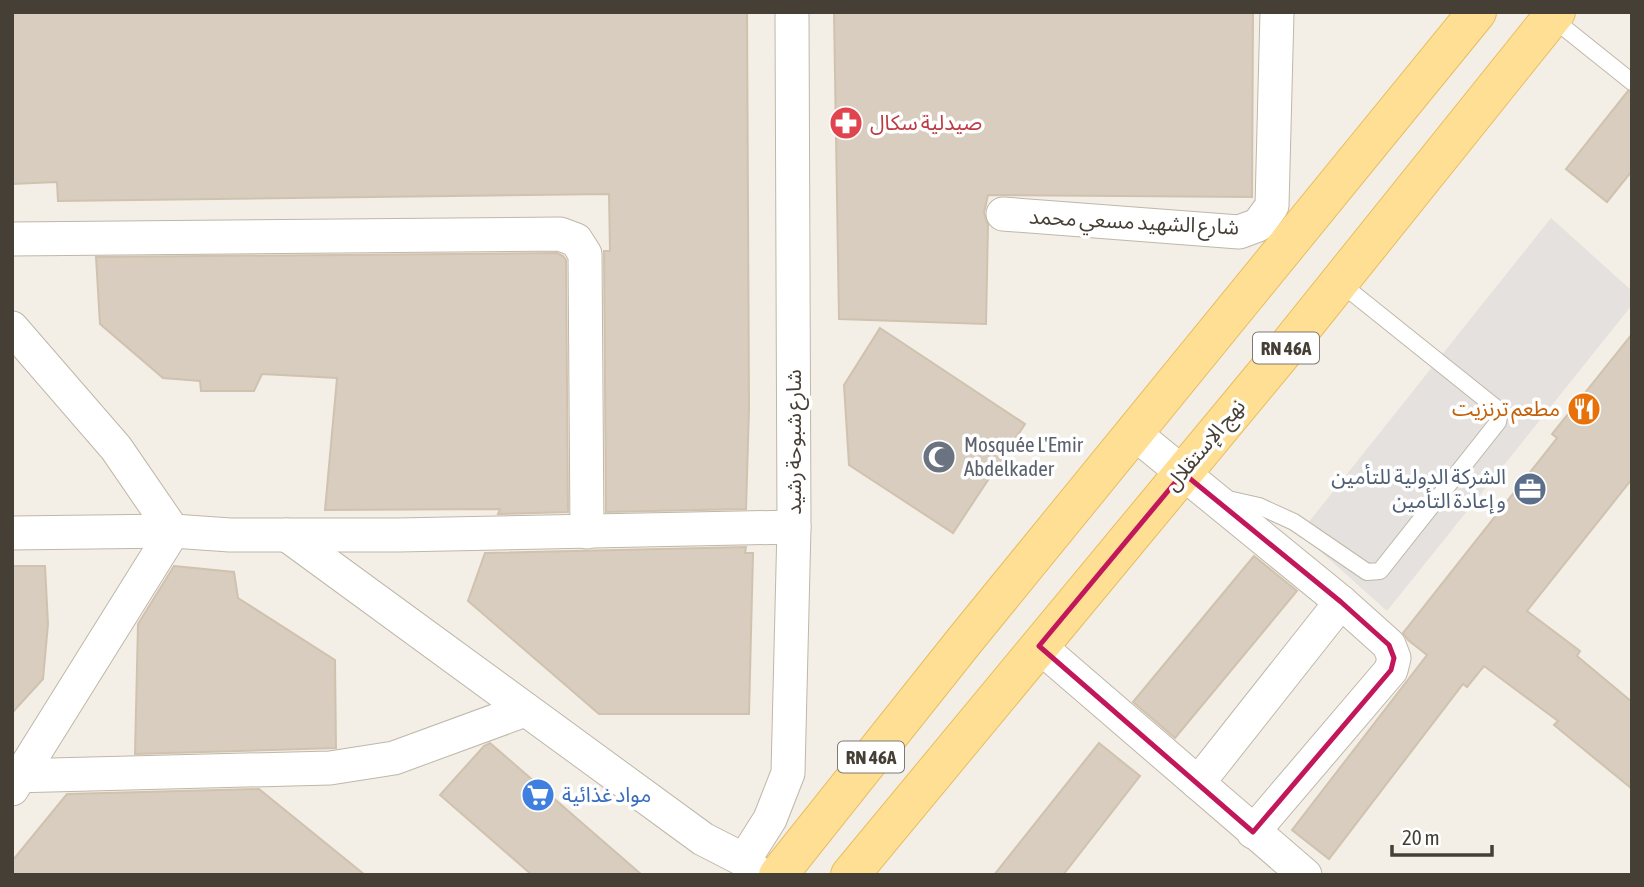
<svg xmlns="http://www.w3.org/2000/svg" width="1644" height="887" font-family="'Asap Condensed','Noto Sans Arabic',sans-serif">
<rect width="100%" height="100%" fill="#f3efe6"/>
<!-- parking -->
<path fill="#e4e1de" d="M1551 218 1632 291V305L1387 611 1300 533Z"/>
<!-- building -->
<g fill="#d8cdbe" stroke="#d0c2ae" stroke-width="2">
<path d="M12 12H747L749 408 746 509 606 512 604 251H610L609 194 58 201 57 182 12 184Z"/>
<path d="M834 12H1253L1252 197 988 195 984 213 988 225 986 324 839 319Z"/>
<path d="M1628 91 1632 92V171L1607 202 1566 169Z"/>
<path d="M557 253 563 256 566 260 568 512 498 514 500 509 325 510 337 378 262 374 254 391H201L200 381 163 378 100 324 96 257Z"/>
<path d="M880 328 1025 424 953 533 849 465 844 385Z"/>
<path d="M1632 334V479L1527 611 1580 651 1577 656 1632 702V789L1554 725 1558 721 1484 666 1467 687 1463 684 1329 859 1292 830 1427 655 1408 640 1403 633 1557 438 1552 434Z"/>
<path d="M746 547 745 553H753L749 714H599L468 601 485 553Z"/>
<path d="M1254 556 1297 591 1175 738 1133 702Z"/>
<path d="M12 566H45L48 624 43 679 12 713Z"/>
<path d="M174 566 234 572 238 598 335 660 336 748 135 754 138 624Z"/>
<path d="M490 743 642 875H532L440 795 484 746Z"/>
<path d="M1099 743 1140 776 1063 875H994Z"/>
<path d="M259 789 365 875H12V861L67 794Z"/>
</g>
<g fill="none" stroke-linecap="round" stroke-linejoin="round">
<defs>
<g id="service">
<path d="M1552 18 1632 82"/>
<path d="M1228 499 1259 506 1294 522 1367 572 1380 571 1498 422 1500 411 1339 282"/>
</g>
<g id="minor">
<path d="M1003 214 1239 232 1258 225 1272 206 1277 12"/>
<path d="M12 239 560 234 576 240 585 254 587 532"/>
<path d="M12 328 116 448 173 531 12 789"/>
<path d="M1134 433 1341 602 1389 645 1394 658 1391 670 1253 832"/>
<path d="M12 533 173 531 230 535H398L794 527"/>
<path d="M287 535 703 839 744 860 760 875"/>
<path d="M1039 646 1305 875"/>
<path d="M12 776 330 768 394 758 525 710"/>
<path d="M1198 783 1341 602"/>
<path d="M744 860 770 819 788 773 794 527 792 12"/>
</g>
<g id="primary">
<path d="M778 875 965 640 1477 12"/>
<path d="M850 875 1284 351 1556 12"/>
</g>
</defs>
<!-- service casing -->
<use href="#service" stroke="#bfb7a8" stroke-width="18"/>
<!-- minor casing -->
<use href="#minor" stroke="#bfb7a8" stroke-width="35"/>
<!-- primary casing -->
<use href="#primary" stroke="#e8bd5f" stroke-width="40"/>
<!-- service -->
<use href="#service" stroke="#fff" stroke-width="16"/>
<!-- minor -->
<use href="#minor" stroke="#fff" stroke-width="33"/>
<!-- primary -->
<use href="#primary" stroke="#ffdf93" stroke-width="38"/>
</g>
<!-- marked area -->
<path fill="none" stroke="#c2185b" stroke-width="5" stroke-linejoin="round" d="M1183 473 1341 602 1389 645 1394 658 1391 670 1253 832 1039 646Z"/>
<!-- icons -->
<defs>
<symbol id="pharmacy-disc" viewBox="-11 -11 22 22"><circle r="9.5" fill="#e0444e" stroke="#fff"/><path d="M-2-6h4v4h4v4h-4v4h-4v-4h-4v-4h4Z" fill="#fff"/></symbol>
<symbol id="restaurant-disc" viewBox="-11 -11 22 22"><circle r="9.5" fill="#e8710a" stroke="#fff"/><path d="M-5-6h1v4h1v-4h1v4h1v-4h1v5L-1.5 .5V6h-2V.5L-5-1ZM5-6V6H3V1.5H1.5Q1.5-4 5-6Z" fill="#fff"/></symbol>
<symbol id="mosque-disc" viewBox="-11 -11 22 22"><circle r="9.5" fill="#6b7280" stroke="#fff"/><path d="M3.5-4.9A6 6 0 1 0 3.5 4.9A5 5 0 1 1 3.5-4.9Z" fill="#fff"/></symbol>
<symbol id="office-disc" viewBox="-11 -11 22 22"><circle r="9.5" fill="#5c6f8a" stroke="#fff"/><path d="M-6-3h4V-5.5h4V-3h4V5H-6ZM-1-4.5V-3h2v-1.5ZM-6 0V1H6V0Z" fill="#fff"/></symbol>
<symbol id="supermarket-disc" viewBox="-11 -11 22 22"><circle r="9.5" fill="#3f7fe0" stroke="#fff"/><path d="M-6-5.5h2.5l.6 2H6L4.5 2H-2.5L-4.4-4H-6ZM-1.5 3.2a1.3 1.3 0 1 0 .1 0ZM3 3.2a1.3 1.3 0 1 0 .1 0Z" fill="#fff"/></symbol>
</defs>
<g fill-rule="evenodd">
<use href="#pharmacy-disc" x="827" y="104" width="38" height="38"/>
<use href="#restaurant-disc" x="1565" y="390" width="38" height="38"/>
<use href="#mosque-disc" x="920" y="438" width="38" height="38"/>
<use href="#office-disc" x="1511" y="470" width="38" height="38"/>
<use href="#supermarket-disc" x="519" y="776" width="38" height="38"/>
</g>
<g text-anchor="middle" stroke-width="7" stroke-linejoin="round" paint-order="stroke">
<!-- shield labels -->
<g fill="#fff" stroke="#7e7972" stroke-width="2">
<rect x="1253" y="332.5" width="66" height="31" rx="5"/>
<rect x="838" y="741.5" width="66" height="31" rx="5"/>
</g>
<g font-size="19" font-weight="bold" fill="#463f35">
<text x="1286" y="355">RN 46A</text>
<text x="871" y="764">RN 46A</text>
</g>
<!-- health labels -->
<g font-size="21" fill="#be3a42" stroke="#fff" text-anchor="start">
<text x="870" y="130">صيدلية سكال</text>
</g>
<!-- street labels -->
<g font-size="21" fill="#463f35" stroke="#fff">
<text transform="translate(1134 222) rotate(3)" y="7">شارع الشهيد مسعي محمد</text>
<text transform="translate(794 442) rotate(-90)" y="7">شارع شبوحة رشيد</text>
<text transform="translate(1205 445) rotate(-50)" y="7">نهج الإستقلال</text>
</g>
<!-- food labels -->
<g font-size="21" fill="#c56008" stroke="#fff" text-anchor="end">
<text x="1560" y="416">مطعم ترنزيت</text>
</g>
<!-- worship labels -->
<g font-size="21" fill="#5b616d" stroke="#fff" text-anchor="start">
<text x="964" y="452">Mosquée L'Emir<tspan x="964" dy="24">Abdelkader</tspan></text>
</g>
<!-- service labels -->
<g font-size="21" fill="#4e5e75" stroke="#fff" text-anchor="end">
<text x="1506" y="484">الشركة الدولية للتأمين<tspan x="1506" dy="24">و إعادة التأمين</tspan></text>
</g>
<!-- shop labels -->
<g font-size="21" fill="#366cbe" stroke="#fff" text-anchor="start">
<text x="562" y="802">مواد غذائية</text>
</g>
</g>
<!-- border -->
<rect width="1644" height="887" fill="none" stroke="#463f35" stroke-width="28"/>
<!-- scale -->
<path d="M1392 845v10h100v-10" fill="none" stroke="#463f35" stroke-width="3.5"/>
<text x="1402" y="845" font-size="21" fill="#463f35" stroke="#ffffff" stroke-width="5" paint-order="stroke">20 m</text>
</svg>
